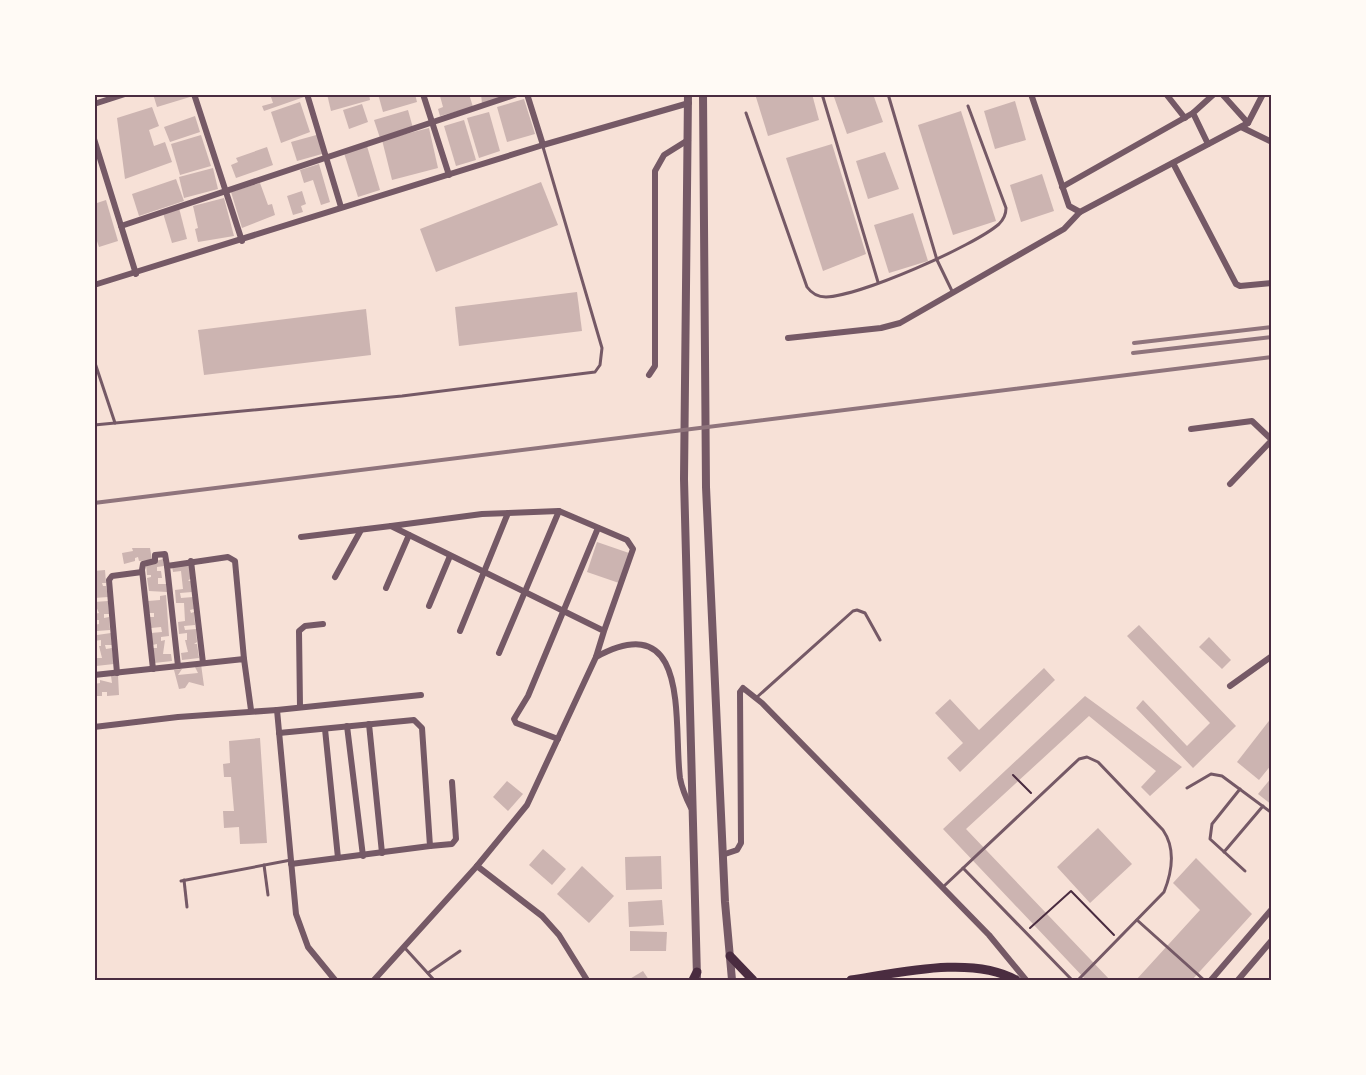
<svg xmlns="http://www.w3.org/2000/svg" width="1366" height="1075" font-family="Arial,sans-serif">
<rect width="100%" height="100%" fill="#f7e1d7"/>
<!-- building -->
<g fill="#ccb4b1">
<path d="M153 94H189L190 97 157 107Z"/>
<path d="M270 94H303L304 97 264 111 262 106 273 103Z"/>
<path d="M327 94H369L370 100 331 111Z"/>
<path d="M378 94H415L417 102 383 112Z"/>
<path d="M443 94H469L473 107 440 116 438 109 443 107 440 96Z"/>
<path d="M481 94H509L482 104Z"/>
<path d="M755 94H812L819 120 768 136Z"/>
<path d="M833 94H873L883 122 847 134Z"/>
<path d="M524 99 535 134 507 142 497 107Z"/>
<path d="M1015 101 1026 140 995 149 984 111Z"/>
<path d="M300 102 310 132 281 143 271 112Z"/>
<path d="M362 104 368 122 349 129 343 110Z"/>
<path d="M152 107 159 126 149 130 154 146 165 142 172 162 125 179 117 118Z"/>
<path d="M408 110 413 128 380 138 374 120Z"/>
<path d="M961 111 996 221 953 235 918 125Z"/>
<path d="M489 112 500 151 479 158 467 118Z"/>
<path d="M195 116 200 132 170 142 164 127Z"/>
<path d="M464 120 476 160 456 166 444 126Z"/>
<path d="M429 128 438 168 392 180 382 140Z"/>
<path d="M320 134 322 154 297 161 291 142Z"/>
<path d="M201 135 211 166 180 175 171 144Z"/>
<path d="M832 144 866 254 823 271 786 158Z"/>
<path d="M367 146 380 190 358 197 344 153Z"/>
<path d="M267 147 273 165 236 178 231 165 238 162 236 158Z"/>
<path d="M885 152 899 189 868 199 856 161Z"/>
<path d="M319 164 330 202 321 205 313 180 304 183 300 170Z"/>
<path d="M213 168 218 189 184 198 179 177Z"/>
<path d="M1042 174 1054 211 1021 222 1010 185Z"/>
<path d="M176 179 184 201 139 216 132 194Z"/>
<path d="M541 182 558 225 436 272 420 229Z"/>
<path d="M260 183 268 205 272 204 275 215 242 228 231 192Z"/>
<path d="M302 191 306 204 301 206 303 212 293 215 287 196Z"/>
<path d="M224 198 234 236 198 242 195 229 198 228 193 206Z"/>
<path d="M106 200 118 241 99 247 94 232V204Z"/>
<path d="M179 208 187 239 172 243 163 213Z"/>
<path d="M913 213 928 261 889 273 874 225Z"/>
<path d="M577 292 582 331 459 346 455 307Z"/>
<path d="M366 309 371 355 204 375 198 330Z"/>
<path d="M597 542 629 553 619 583 587 572Z"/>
<path d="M132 548H150L152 560 139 561 138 557 135 558V561L124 564 122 553 133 551Z"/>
<path d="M163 559 164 566 157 567V571H161L162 578H158V584H166L167 592 149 591 147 578 151 577V575H147L146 564Z"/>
<path d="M190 564 191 578 188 581H191L192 592 180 593 181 598 193 597 194 609 190 610 191 613 194 612 195 625 184 626 185 630 196 629 197 642 194 644H197L199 658 182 660 181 653 188 652 185 640H187V633L179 634 178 622 185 621 184 603H176L175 590 183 589 181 571 173 572 172 566Z"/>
<path d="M105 570 106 583H102L103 586H106L108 597 94 598 97 594 94 571Z"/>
<path d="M166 595 169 636 161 637V641L165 640 163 654H171L172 661 154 663 152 648H157V644L152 645 151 633 162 632 161 627 151 628 150 617H154V613H149L148 601 160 600V596Z"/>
<path d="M108 601 109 614H104V618L109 617 110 630 97 631V635L111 633 112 645H105L106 649 112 648 114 664 96 666 95 658H102L99 646H101V640L94 641V625L99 624V620H95L94 614 99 613 94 602Z"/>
<path d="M1139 625 1236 726 1193 768 1136 708 1143 700 1187 746 1210 723 1127 636Z"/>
<path d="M1209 637 1231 660 1222 669 1199 647Z"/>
<path d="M201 664 204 686 189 682 185 688 179 689 174 670 182 669 178 675 198 673 194 665Z"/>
<path d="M1044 668 1055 680 960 772 947 758 963 743 935 713 950 699 979 730Z"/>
<path d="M118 675 119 695 107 696V692H102V696H94V684L100 683V680L112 683 111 676Z"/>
<path d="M1085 696 1182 767 1150 796 1141 787 1156 771 1089 716 966 829 1110 980H1086L943 829Z"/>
<path d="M1272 717V764L1259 780 1237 762Z"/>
<path d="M260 738 267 843 240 844 239 827 224 828 223 811H234L231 777H224L223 764 230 763 229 741Z"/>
<path d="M1272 777V805L1258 794Z"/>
<path d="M507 781 523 794 508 811 493 797Z"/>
<path d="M1098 828 1132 864 1090 903 1057 867Z"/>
<path d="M543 849 566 869 552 885 529 865Z"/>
<path d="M661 856 662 889 626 890 625 857Z"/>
<path d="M1196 858 1252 914 1192 980H1136L1200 910 1173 883Z"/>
<path d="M582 866 614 896 589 923 557 894Z"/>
<path d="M662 900 664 925 629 927 628 902Z"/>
<path d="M630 931 667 932 666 951H630Z"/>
<path d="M643 971 649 980H628Z"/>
</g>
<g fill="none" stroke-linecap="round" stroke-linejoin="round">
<!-- path -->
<g stroke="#4a2c40" stroke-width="2">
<path d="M1013 775 1031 793"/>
<path d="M1030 928 1071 891 1114 935"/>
</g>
<!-- service -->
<g stroke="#755966" stroke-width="3">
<path d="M822 94 878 282"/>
<path d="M888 94 937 260 952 291"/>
<path d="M746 113 807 287C812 294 818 297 826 297 860 296 974 246 999 224 1004 219 1006 214 1006 208L968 106"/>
<path d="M94 360 115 423"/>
<path d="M94 425 402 396 595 372 600 365 602 348 543 147"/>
<path d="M756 698 853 611 857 610 865 613 880 640"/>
<path d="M1187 788 1211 774 1222 776 1272 813"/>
<path d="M1240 789 1212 824 1210 839 1245 871"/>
<path d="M1224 852 1263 806"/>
<path d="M264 865 268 895"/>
<path d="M963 868 1072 980"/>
<path d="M184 880 187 907"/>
<path d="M181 881 291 860"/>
<path d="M943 887 1079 759 1087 757 1098 762 1163 830C1176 849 1172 872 1164 892L1078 980"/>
<path d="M1137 920 1204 980"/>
<path d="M404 947 434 980"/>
<path d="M428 973 460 951"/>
</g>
<!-- minor -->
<g stroke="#755966" stroke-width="6">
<path d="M194 94 242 241"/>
<path d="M307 94 341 207"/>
<path d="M423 94 449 175"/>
<path d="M527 94 543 145"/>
<path d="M1031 94 1069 206 1080 212 1248 123 1263 94"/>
<path d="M1166 94 1185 118"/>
<path d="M1222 94 1248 123"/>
<path d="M94 104 125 94"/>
<path d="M1241 127 1272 142"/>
<path d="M94 139 136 274"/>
<path d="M1208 144 1193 113 1214 94"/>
<path d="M1173 163 1236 284 1240 286 1272 283"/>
<path d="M1062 187 1193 113"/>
<path d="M121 226 517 94"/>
<path d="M94 285 543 145 689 103"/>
<path d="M788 338 881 328 900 323 1064 229 1080 212"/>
<path d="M649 375 655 366V171L664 155 688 140"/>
<path d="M1191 429 1252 421 1272 440 1230 484"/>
<path d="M301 537 391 526"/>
<path d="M191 561 203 663"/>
<path d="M335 577 361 530"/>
<path d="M386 588 409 535"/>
<path d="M429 606 450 556"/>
<path d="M460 631 508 513"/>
<path d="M499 653 559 511"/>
<path d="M596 657 604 631 391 526 482 514 559 511 627 540 633 549 604 631"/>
<path d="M178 666 167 566 228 557 235 561 244 659"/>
<path d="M153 669 142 570 143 564 155 561V555L165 554 167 566"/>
<path d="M117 673 109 580 112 576 142 572"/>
<path d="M94 675 244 659 251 710"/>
<path d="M1230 686 1272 656"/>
<path d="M300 707 299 631 305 626 323 624"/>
<path d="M369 724 382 853"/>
<path d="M347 726 363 856"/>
<path d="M94 727 178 717 277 710"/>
<path d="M325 729 338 858"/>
<path d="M279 733 414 720 422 728 430 846 291 864"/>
<path d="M558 739 516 723 514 719 528 696 598 528"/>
<path d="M430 846 452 844 456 839 452 782"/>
<path d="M722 855 737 850 741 843 740 692 743 688 762 703 989 935 1026 980"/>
<path d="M477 866 527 805 596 657C692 605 673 726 680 778 682 789 686 798 691 808"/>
<path d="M335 980 308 947 296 914 277 710 421 695"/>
<path d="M374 980 477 866 542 916 559 935 587 980"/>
<path d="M1211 980 1272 909"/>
<path d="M1238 980 1272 940"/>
</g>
<!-- tertiary -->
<g stroke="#755966" stroke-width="8">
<path d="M688 94 684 479 697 977"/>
<path d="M703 94 706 487 725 902 732 980"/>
</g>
<!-- secondary -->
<g stroke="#4a2c40" stroke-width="9">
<path d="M730 956 753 980"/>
<path d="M693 980 697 972"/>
<path d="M851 980C898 973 972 955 1016 980"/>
</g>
<!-- rail -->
<g stroke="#8f747c" stroke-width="4">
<path d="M1134 343 1272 327"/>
<path d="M1133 353 1272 337"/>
<path d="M94 503 1272 357"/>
</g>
</g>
<!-- border -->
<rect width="1366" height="1075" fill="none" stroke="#fffaf5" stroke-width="192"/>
<rect x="96" y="96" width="1174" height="883" fill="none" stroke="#4a2c40" stroke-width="2"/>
</svg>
